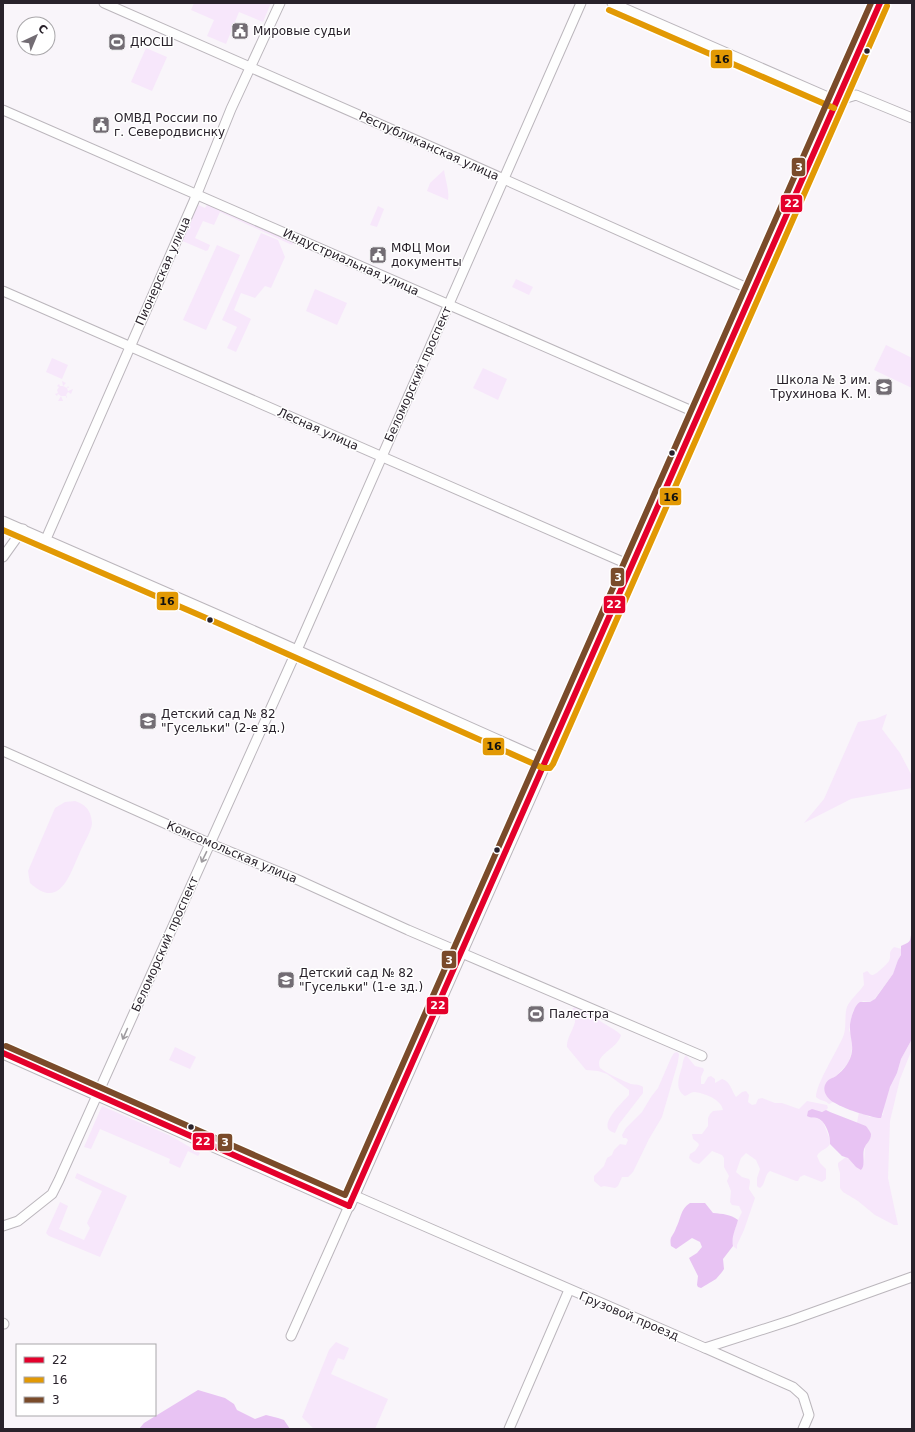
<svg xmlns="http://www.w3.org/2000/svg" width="915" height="1432" font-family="'DejaVu Sans',sans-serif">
<rect width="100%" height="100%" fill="#f9f5fa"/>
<!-- green -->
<g fill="#f7e7fb">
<path d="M194 3H271L263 22 239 12 226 44 207 36 214 20 191 10Z"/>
<path d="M146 48 167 57 152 91 131 82Z"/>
<path d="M444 170C445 178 450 193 448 200L427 191 430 183Z"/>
<path d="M208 203 294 241 292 245 220 212 214 225 203 221 195 238 210 245 208 250 206 251 180 240 196 204 205 208Z"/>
<path d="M378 206 384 209 377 227 370 225Z"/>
<path d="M261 233 278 240 285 257 271 288 265 286 255 298 241 293 234 310 251 319 236 352 227 348 237 327 222 320Z"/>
<path d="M217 245 240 255 206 330 183 320Z"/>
<path d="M516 279 533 287 529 295 512 287Z"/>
<path d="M315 289 347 303 337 325 306 311Z"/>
<path d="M886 345 912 358V388L874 370Z"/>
<path d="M52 358 68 365 62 379 46 372Z"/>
<path d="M483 368 507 379 498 400 473 388Z"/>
<path d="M62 381 66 383 63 386 67 388 68 386 69 388H67L68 391 73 389 71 394 68 392 66 395 67 397 66 398V396H61L63 401H58L61 396 58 394 57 396 55 394 58 393 57 390 59 387 57 386 59 384 60 386H63Z"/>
<path d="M887 714 882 729 900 753 912 776V788L851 799 804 823 824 799 858 722 875 719Z"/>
<path d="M75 801C86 805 91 810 92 823 92 830 83 845 80 852 70 874 60 911 30 883L28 871 55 808 65 802Z"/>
<path d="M894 947 902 949V952L893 974 873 1001 870 1002 863 1001 853 1011 849 1029 853 1044 849 1062 837 1075 827 1082C824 1091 826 1095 833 1102L829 1104C825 1100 820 1101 816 1097 816 1084 837 1051 843 1037 847 1028 844 1016 847 1007 851 998 859 993 864 985L863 973 867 971C869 972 870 975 872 975 875 976 887 964 889 961 892 954 887 954 894 947Z"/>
<path d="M575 1007C583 1010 590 1014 597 1019 605 1025 614 1028 621 1035 618 1049 594 1054 600 1068 609 1075 620 1079 631 1084 636 1085 639 1084 643 1087V1093L619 1124 615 1133C594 1128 623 1102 629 1095V1090L607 1074 598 1071 586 1070 567 1047C566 1037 577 1026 575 1017 574 1015 572 1014 571 1012L573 1008Z"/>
<path d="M912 1039V1049L900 1079 890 1121 888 1178 898 1225H894L875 1215 858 1201 843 1192 840 1188V1173L838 1166V1163L846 1157 850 1160 854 1165 864 1164 865 1147 870 1139V1132L866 1126 857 1123 859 1112 870 1117 883 1115 885 1100 890 1087 897 1073 901 1059Z"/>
<path d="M175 1047 196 1057 190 1069 169 1060Z"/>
<path d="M677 1052 679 1054 678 1062 662 1117 649 1139 633 1172 628 1177H622L618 1186 615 1188 604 1186 601 1187 594 1181V1176L604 1166 607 1158 612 1155 614 1150 620 1144 626 1145 628 1140 626 1138H623L622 1135 626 1128 642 1112 651 1097 658 1088 671 1058 674 1053Z"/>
<path d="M686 1055 695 1066 703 1068 704 1070 701 1077V1084H704L708 1077 711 1076 715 1079V1083L722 1079C731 1082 731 1090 736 1097L742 1092 746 1091 749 1095 748 1102 752 1105 756 1104 758 1099 762 1098 775 1103H782L799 1109 807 1101 827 1105 828 1108 825 1111 820 1112 811 1118 815 1117 823 1122 831 1142C827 1151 820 1149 817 1156L820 1163 826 1169V1179L822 1182 804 1175 800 1177 798 1181H796L770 1171C764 1175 766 1184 760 1188L758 1187 757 1186V1178L760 1169 756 1160 746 1153 741 1158 736 1172 742 1177 749 1179 750 1181 749 1189 755 1198 744 1230 737 1245V1249L734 1247 732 1242 733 1234 738 1220 742 1212 739 1206 732 1205 730 1202 731 1191 727 1181 729 1176 724 1167V1158L722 1155 712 1151 699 1164 693 1162 689 1158 690 1154 695 1151 699 1145 698 1143 693 1139 692 1134H702L708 1126V1118L710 1114 713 1111 723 1110C721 1099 704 1093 694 1092 691 1092 688 1095 685 1096 674 1089 679 1077 682 1067 683 1062 683 1059 686 1055Z"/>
<path d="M102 1106 171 1136 200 1153 198 1156 188 1151 180 1168 169 1163 170 1159 100 1129 91 1149 84 1147Z"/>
<path d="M77 1173 127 1196 100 1257 49 1236 46 1233 60 1202 68 1206 59 1229 84 1240 90 1228 87 1223 102 1191 75 1178Z"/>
<path d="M336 1342 349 1348 344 1360 338 1358 331 1374 388 1399 375 1429H314L302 1417 329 1350Z"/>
</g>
<!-- water -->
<g fill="#e8c3f3">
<path d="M912 931V1039L901 1059 897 1073 890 1087 881 1118C877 1119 848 1110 843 1107 841 1106 838 1105 835 1103 828 1100 821 1091 826 1083 828 1079 833 1078 836 1076 844 1070 851 1061 852 1051 853 1043 850 1037 850 1029 849 1023 854 1005 860 1002H870L875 999 893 974 898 960 901 955V946C913 941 909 941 912 931Z"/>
<path d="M812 1109 822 1112 826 1110 830 1112 866 1126C868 1129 870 1131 871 1134 871 1141 866 1143 864 1149 862 1156 866 1165 861 1170L856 1167 848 1158 842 1156 830 1144C831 1137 826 1122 819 1119 815 1116 811 1119 807 1116L808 1111Z"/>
<path d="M690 1203H705L713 1213C723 1214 730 1214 738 1220 736 1228 731 1237 733 1246L723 1259 724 1269 722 1272 716 1279 701 1288 698 1287 697 1285 698 1276 689 1258 697 1253 702 1247 700 1242 692 1238 676 1249 671 1246C669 1236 673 1237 676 1228 681 1219 680 1209 690 1203Z"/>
<path d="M198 1390 225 1398 234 1404 237 1410 255 1419 266 1415 278 1418 284 1420 290 1429H139L144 1423Z"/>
</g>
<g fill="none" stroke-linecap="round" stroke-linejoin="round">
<defs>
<g id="minor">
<path d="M104 3 450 155 754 291"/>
<path d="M612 3 837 101 856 95 912 118"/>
<path d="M3 110 699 414"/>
<path d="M3 291 632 566"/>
<path d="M3 521 223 617 546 761"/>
<path d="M46 539 194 201 231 109 280 3"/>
<path d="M3 557 23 529"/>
<path d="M3 751 211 844 296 879 408 930 702 1056"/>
<path d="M353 1195 705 1348 792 1320 912 1277"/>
<path d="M3 1226 18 1221 52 1194 59 1180 301 641 581 3"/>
<path d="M3 1323 4 1324"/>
<path d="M291 1336 349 1206"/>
<path d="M705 1348 793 1387 803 1396 809 1415 803 1429"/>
<path d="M509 1429 569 1290"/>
</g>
<path id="major" d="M3 1053 349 1206 599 642 880 3"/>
</defs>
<!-- minor casing -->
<use href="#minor" stroke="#bbb6bc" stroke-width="11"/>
<!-- major casing -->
<use href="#major" stroke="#bbb6bc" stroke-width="13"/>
<!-- minor -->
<use href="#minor" stroke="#fefefe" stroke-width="9"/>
<!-- major -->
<use href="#major" stroke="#fefefe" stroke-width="11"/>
<defs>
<g id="bus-1">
<path d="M3 1053 349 1206"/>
<path d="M349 1206 880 3"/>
</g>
<g id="bus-2">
<path d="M609 10 834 108"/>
<path d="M3 530 220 624 543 768H550L553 764 887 6"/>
</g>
<path id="bus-3" d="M6 1046 345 1195 871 3"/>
</defs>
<!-- bus-1 casing -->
<use href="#bus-1" stroke="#fff" stroke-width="9"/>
<!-- bus-2 casing -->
<use href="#bus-2" stroke="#fff" stroke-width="9"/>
<!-- bus-3 casing -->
<use href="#bus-3" stroke="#fff" stroke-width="9"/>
<!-- bus-1 -->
<use href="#bus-1" stroke="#e4002b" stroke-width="6"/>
<!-- bus-2 -->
<use href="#bus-2" stroke="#e29904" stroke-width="6"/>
<!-- bus-3 -->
<use href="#bus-3" stroke="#7a4b2a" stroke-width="6"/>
</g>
<!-- one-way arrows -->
<defs><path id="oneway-shaft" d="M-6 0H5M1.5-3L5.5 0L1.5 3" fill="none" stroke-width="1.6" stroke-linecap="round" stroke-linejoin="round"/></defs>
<g stroke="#9e9b9f">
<use href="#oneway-shaft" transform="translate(204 857) rotate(116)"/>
<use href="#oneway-shaft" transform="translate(125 1034) rotate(114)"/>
</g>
<!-- icons -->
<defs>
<symbol id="civic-square" viewBox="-11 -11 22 22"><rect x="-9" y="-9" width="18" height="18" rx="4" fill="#726c73" stroke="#fff"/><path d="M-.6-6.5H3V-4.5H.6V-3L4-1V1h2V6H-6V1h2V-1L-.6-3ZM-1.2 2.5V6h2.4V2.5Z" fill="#fff"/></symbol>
<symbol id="stadium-square" viewBox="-11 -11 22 22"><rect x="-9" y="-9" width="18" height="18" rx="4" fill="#726c73" stroke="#fff"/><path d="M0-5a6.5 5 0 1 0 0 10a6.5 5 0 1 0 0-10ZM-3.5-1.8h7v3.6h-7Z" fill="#fff"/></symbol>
<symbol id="school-square" viewBox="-11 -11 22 22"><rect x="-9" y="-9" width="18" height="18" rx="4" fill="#726c73" stroke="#fff"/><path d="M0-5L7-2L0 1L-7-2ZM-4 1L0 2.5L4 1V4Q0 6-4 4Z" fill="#fff"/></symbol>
</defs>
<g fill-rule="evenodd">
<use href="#civic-square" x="230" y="21" width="20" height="20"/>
<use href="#stadium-square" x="107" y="32" width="20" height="20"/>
<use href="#civic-square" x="91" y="115" width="20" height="20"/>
<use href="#civic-square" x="368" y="245" width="20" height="20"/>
<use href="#school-square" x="874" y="377" width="20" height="20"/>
<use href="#school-square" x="138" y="711" width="20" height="20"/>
<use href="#school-square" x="276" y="970" width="20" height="20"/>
<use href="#stadium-square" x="526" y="1004" width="20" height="20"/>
</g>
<!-- markers -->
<g fill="#29222b" stroke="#fff" stroke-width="1.5">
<circle cx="867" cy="51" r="3.5"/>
<circle cx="672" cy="453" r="3.5"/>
<circle cx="210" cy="620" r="3.5"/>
<circle cx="497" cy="850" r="3.5"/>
<circle cx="191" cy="1127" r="3.5"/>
</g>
<g text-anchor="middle" stroke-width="3" stroke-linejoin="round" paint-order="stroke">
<!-- poi labels -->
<g font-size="12" fill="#29222b" stroke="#fff" text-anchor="start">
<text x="253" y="35">Мировые судьи</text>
<text x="130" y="46">ДЮСШ</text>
<text x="114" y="122">ОМВД России по<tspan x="114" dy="14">г. Северодвиснку</tspan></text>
<text x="391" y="252">МФЦ Мои<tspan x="391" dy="14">документы</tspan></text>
<text x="871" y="384" text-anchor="end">Школа № 3 им.<tspan x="871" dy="14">Трухинова К. М.</tspan></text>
<text x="161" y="718">Детский сад № 82<tspan x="161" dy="14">"Гусельки" (2-е зд.)</tspan></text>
<text x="299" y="977">Детский сад № 82<tspan x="299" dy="14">"Гусельки" (1-е зд.)</tspan></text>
<text x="549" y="1018">Палестра</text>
</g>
<!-- street labels -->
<g font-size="12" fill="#29222b" stroke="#fff">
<text transform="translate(429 146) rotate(24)" y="4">Республиканская улица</text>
<text transform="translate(351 262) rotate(24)" y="4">Индустриальная улица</text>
<text transform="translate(163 271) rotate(-66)" y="4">Пионерская улица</text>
<text transform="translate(418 374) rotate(-66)" y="4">Беломорский проспект</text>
<text transform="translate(318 429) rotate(24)" y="4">Лесная улица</text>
<text transform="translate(232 852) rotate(23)" y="4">Комсомольская улица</text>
<text transform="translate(165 944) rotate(-66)" y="4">Беломорский проспект</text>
<text transform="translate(629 1316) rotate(23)" y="4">Грузовой проезд</text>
</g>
</g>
<g stroke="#fff" stroke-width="1.5">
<rect x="710" y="49" width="23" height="20" rx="4" fill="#e29904"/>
<rect x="791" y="157" width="15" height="20" rx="4" fill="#7a4b2a"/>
<rect x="780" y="194" width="23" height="19" rx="4" fill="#e4002b"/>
<rect x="659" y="487" width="23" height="19" rx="4" fill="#e29904"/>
<rect x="610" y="567" width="15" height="20" rx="4" fill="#7a4b2a"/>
<rect x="156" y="591" width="23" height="20" rx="4" fill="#e29904"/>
<rect x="603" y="595" width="23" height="19" rx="4" fill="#e4002b"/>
<rect x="482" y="737" width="23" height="19" rx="4" fill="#e29904"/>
<rect x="441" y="950" width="16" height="19" rx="4" fill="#7a4b2a"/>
<rect x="426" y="996" width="23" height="19" rx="4" fill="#e4002b"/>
<rect x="192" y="1132" width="23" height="19" rx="4" fill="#e4002b"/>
<rect x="217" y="1133" width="16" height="19" rx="4" fill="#7a4b2a"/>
</g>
<g font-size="11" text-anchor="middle" font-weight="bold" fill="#fff">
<text x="799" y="171">3</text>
<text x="792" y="207">22</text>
<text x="618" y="581">3</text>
<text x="614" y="608">22</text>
<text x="449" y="964">3</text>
<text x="438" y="1009">22</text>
<text x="203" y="1145">22</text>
<text x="225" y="1146">3</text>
</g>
<g font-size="11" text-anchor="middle" font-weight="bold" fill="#111">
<text x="722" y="63">16</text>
<text x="671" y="501">16</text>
<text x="167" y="605">16</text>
<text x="494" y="750">16</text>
</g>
<!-- border -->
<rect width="915" height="1432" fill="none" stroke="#29222b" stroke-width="8"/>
<!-- legend -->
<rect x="16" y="1344" width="140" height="72" fill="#ffffff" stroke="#a9a7aa"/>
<rect x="24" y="1357" width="20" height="6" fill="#e4002b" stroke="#a9a7aa"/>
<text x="52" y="1364" font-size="12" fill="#29222b">22</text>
<rect x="24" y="1377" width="20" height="6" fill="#e29904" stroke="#a9a7aa"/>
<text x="52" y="1384" font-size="12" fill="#29222b">16</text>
<rect x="24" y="1397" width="20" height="6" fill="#7a4b2a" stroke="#a9a7aa"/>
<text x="52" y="1404" font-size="12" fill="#29222b">3</text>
<!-- north arrow -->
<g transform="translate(36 36) rotate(44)"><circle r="19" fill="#ffffff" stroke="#a9a7aa"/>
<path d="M0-3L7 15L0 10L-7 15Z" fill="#726c73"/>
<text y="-6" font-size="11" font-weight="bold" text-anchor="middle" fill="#29222b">С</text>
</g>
</svg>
